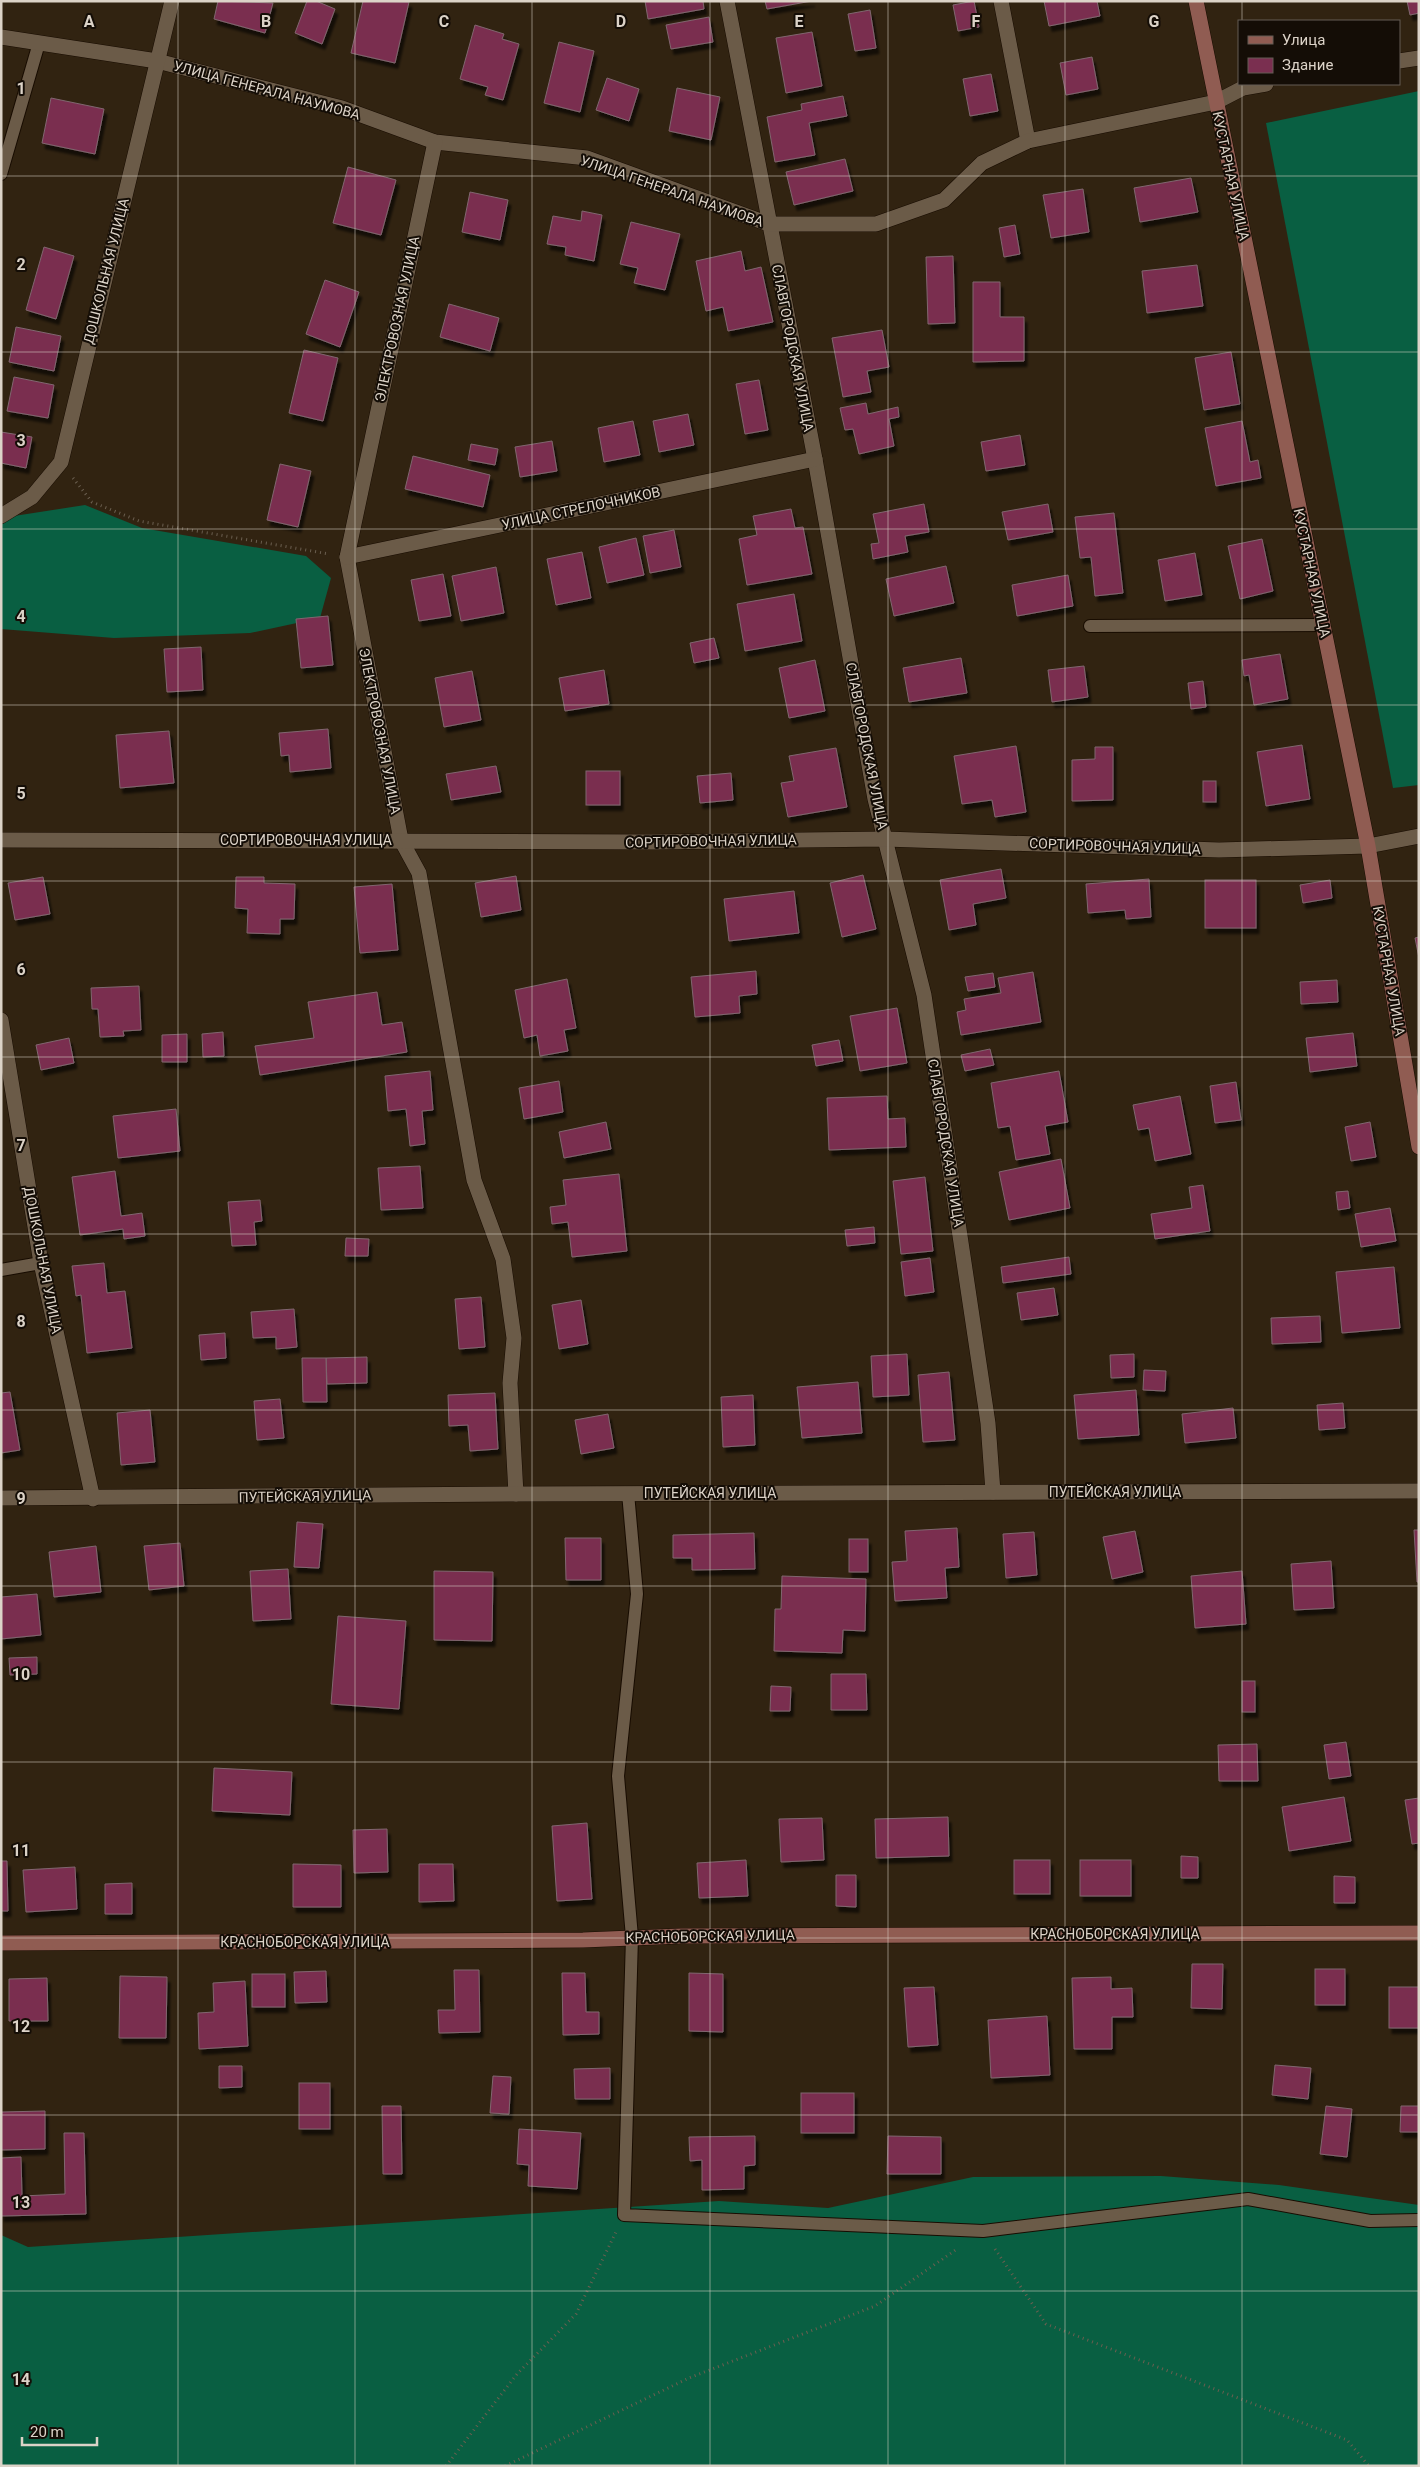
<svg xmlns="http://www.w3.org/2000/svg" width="1420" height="2467" font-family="Roboto,sans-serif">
<defs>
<filter id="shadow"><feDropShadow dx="3" dy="5.5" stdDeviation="1" flood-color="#0009"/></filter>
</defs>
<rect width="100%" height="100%" fill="#312311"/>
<!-- forest -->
<g fill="#095f42">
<path d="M1419 91V785L1393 788 1266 123Z"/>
<path d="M85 505 142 528 306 556 331 578 320 618 250 633 114 638 1 629V524L14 516Z"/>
<path d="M1161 2176 1279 2185 1419 2205V2466H1V2235L28 2247 719 2201 828 2208 973 2177Z"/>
</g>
<!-- building -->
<g fill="#7a2f50" stroke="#80666f" filter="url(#shadow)">
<path d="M218 1 273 3 265 33 214 19Z"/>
<path d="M307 1H316L335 9 322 44 295 33Z"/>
<path d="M363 1 409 2 395 63 351 53Z"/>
<path d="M645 1H703L704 9 648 19Z"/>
<path d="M765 1H812L767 9Z"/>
<path d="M974 1 979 27 958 31 953 5Z"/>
<path d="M1044 1H1097L1100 16 1049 26Z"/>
<path d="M1407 1H1419V13L1410 15Z"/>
<path d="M870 10 876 48 855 51 848 14Z"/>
<path d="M709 17 713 42 671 49 666 25Z"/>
<path d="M475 25 504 34 502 39 519 44 503 100 485 95 488 87 460 79Z"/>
<path d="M812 32 822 86 786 93 776 38Z"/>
<path d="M559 42 594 51 580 112 544 103Z"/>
<path d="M1092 57 1098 89 1066 95 1060 63Z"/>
<path d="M991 74 998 111 970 116 963 79Z"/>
<path d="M607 78 639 89 629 121 596 110Z"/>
<path d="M677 88 720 97 711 140 669 131Z"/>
<path d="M843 96 847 116 809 123 815 155 775 162 767 117 802 110 801 104Z"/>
<path d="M51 98 104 109 95 154 42 143Z"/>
<path d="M845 159 853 191 794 205 786 172Z"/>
<path d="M348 167 396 180 381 235 333 223Z"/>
<path d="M1191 178 1198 212 1140 222 1134 188Z"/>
<path d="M1083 189 1089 232 1051 238 1043 195Z"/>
<path d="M470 192 508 200 500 240 462 232Z"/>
<path d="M582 211 602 215 594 261 565 255 566 247 547 244 553 216 581 221Z"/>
<path d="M631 222 680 234 665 290 634 283 638 268 620 264Z"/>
<path d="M1015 225 1020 254 1004 257 999 228Z"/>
<path d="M44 247 74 256 56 319 26 310Z"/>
<path d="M741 251 745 271 761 267 773 322 728 331 723 307 706 311 696 261Z"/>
<path d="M953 256 955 323 928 324 926 257Z"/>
<path d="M1197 265 1203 306 1147 313 1142 271Z"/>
<path d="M325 280 359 292 340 347 306 334Z"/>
<path d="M973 282H1000V317H1024V361L973 362Z"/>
<path d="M449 304 499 318 490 351 440 337Z"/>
<path d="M16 327 61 336 54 371 9 362Z"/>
<path d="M882 330 889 367 867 371 871 392 843 397 832 338Z"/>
<path d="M304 350 338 358 323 421 289 413Z"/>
<path d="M1231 352 1240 404 1204 410 1195 358Z"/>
<path d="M14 377 54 385 48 418 7 411Z"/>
<path d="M759 380 768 430 745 434 736 384Z"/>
<path d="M866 403 868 414 898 407 899 417 889 419 894 446 859 454 853 429 845 430 840 408Z"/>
<path d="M688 414 694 445 659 452 653 421Z"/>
<path d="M633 421 640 455 604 462 598 428Z"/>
<path d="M1242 421 1250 462 1258 460 1261 478 1216 486 1205 428Z"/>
<path d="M1 432 32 437 26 468 1 463Z"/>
<path d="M1020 435 1025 465 986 471 981 442Z"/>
<path d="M552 441 557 471 520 477 515 447Z"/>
<path d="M471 444 498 449 495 465 468 460Z"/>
<path d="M413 456 490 475 483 507 405 489Z"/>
<path d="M280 464 311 471 298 527 267 520Z"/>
<path d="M924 504 929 532 905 536 908 552 873 559 871 544 879 543 873 514Z"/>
<path d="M1048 504 1053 532 1008 540 1002 512Z"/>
<path d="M791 509 795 528 803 527 812 574 747 585 739 539 757 535 753 516Z"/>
<path d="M1114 513 1123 593 1095 596 1091 557 1080 558 1075 517Z"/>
<path d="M674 530 681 567 650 573 643 536Z"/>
<path d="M636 538 644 575 607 583 599 547Z"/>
<path d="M1262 539 1273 591 1240 599 1228 546Z"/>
<path d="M582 552 591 598 556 605 547 559Z"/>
<path d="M1195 553 1202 595 1165 601 1158 560Z"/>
<path d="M946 566 954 603 894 616 886 579Z"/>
<path d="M496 567 504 613 461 621 452 576Z"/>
<path d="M443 574 451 616 419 621 411 580Z"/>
<path d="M1068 575 1073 606 1017 616 1012 585Z"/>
<path d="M794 594 802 641 745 651 737 604Z"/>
<path d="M328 616 333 665 301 668 296 619Z"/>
<path d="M714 638 719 658 694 663 690 643Z"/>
<path d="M201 647 203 690 167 692 164 649Z"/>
<path d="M1280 654 1288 699 1254 705 1249 675 1244 676 1242 660Z"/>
<path d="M961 658 967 693 909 702 903 668Z"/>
<path d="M815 660 825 711 789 718 779 668Z"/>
<path d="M1084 666 1088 697 1052 702 1048 670Z"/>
<path d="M604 670 609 704 565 711 559 678Z"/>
<path d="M472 671 481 720 444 727 435 678Z"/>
<path d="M1203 681 1206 707 1191 709 1188 683Z"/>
<path d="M328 729 331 768 290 772 289 755 281 756 279 733Z"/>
<path d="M169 731 174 783 120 788 116 735Z"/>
<path d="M1302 745 1310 799 1266 806 1257 752Z"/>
<path d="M1016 746 1026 812 995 817 992 800 962 804 954 756Z"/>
<path d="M1095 747H1113V800L1072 801V760L1095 759Z"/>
<path d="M836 748 847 807 788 817 781 783 794 781 789 756Z"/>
<path d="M496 766 501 792 451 800 446 774Z"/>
<rect x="586" y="771" width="34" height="34"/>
<path d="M731 773 733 800 700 803 697 776Z"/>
<rect x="1203" y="781" width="13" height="21"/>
<path d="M1001 869 1006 898 973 904 976 925 949 930 940 880Z"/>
<path d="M863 875 876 929 842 937 830 883Z"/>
<path d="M516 876 521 910 481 917 475 883Z"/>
<path d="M43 877 50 914 15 920 8 883Z"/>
<path d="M236 877H264V883L295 884 294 919H280V934L247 933 248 909 235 908Z"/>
<path d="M1149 879 1151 917 1126 919 1125 910 1088 913 1086 884Z"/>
<rect x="1205" y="880" width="51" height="48"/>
<path d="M1330 880 1332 898 1303 903 1300 885Z"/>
<path d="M392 884 398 950 360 953 354 887Z"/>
<path d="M794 891 799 933 729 941 724 899Z"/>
<path d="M1419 937V958L1415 938Z"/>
<path d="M756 971 757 994 739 996 740 1013 695 1017 691 977Z"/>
<path d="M1033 972 1041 1022 961 1035 957 1012 966 1010 964 999 1001 993 998 978Z"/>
<path d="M993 973 995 987 968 991 965 977Z"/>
<path d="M567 979 576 1028 564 1030 568 1051 540 1056 537 1035 524 1038 515 990Z"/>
<path d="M1337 980 1338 1002 1301 1004 1300 982Z"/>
<path d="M139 986 141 1030 123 1031 124 1036 100 1037 98 1009H92L91 988Z"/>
<path d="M377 992 382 1025 402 1022 407 1052 260 1075 255 1046 314 1038 308 1002Z"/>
<path d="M897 1008 907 1063 860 1071 850 1016Z"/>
<path d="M223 1032 224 1056 203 1057 202 1034Z"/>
<path d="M1353 1033 1357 1066 1310 1072 1306 1038Z"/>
<path d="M187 1034V1062H162V1035Z"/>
<path d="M69 1038 74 1063 41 1070 36 1045Z"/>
<path d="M839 1040 843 1061 816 1066 812 1045Z"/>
<path d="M990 1049 994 1065 965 1071 961 1055Z"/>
<path d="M430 1071 433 1110 422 1111 425 1144 410 1146 406 1109 388 1111 385 1076Z"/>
<path d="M1059 1071 1068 1122 1045 1126 1050 1154 1016 1160 1010 1126 998 1128 991 1083Z"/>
<path d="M559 1081 563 1112 524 1119 519 1088Z"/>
<path d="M1236 1082 1241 1120 1215 1123 1210 1086Z"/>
<path d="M887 1096 888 1119 905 1118 906 1147 829 1150 827 1098Z"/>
<path d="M1180 1096 1191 1154 1155 1161 1149 1128 1138 1130 1133 1105Z"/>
<path d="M176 1109 180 1151 118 1158 113 1116Z"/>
<path d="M606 1122 611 1149 564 1158 559 1132Z"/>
<path d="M1370 1122 1376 1157 1351 1161 1345 1127Z"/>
<path d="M1061 1159 1070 1208 1009 1220 999 1172Z"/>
<path d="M420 1166 423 1208 381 1210 378 1168Z"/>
<path d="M115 1171 121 1216 142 1213 145 1236 124 1239 123 1229 80 1235 72 1177Z"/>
<path d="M619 1174 627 1251 572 1257 568 1222 552 1224 550 1207 566 1205 563 1180Z"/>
<path d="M925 1177 933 1251 901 1254 893 1181Z"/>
<path d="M1203 1185 1210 1231 1155 1239 1151 1214 1192 1208 1189 1187Z"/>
<path d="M1348 1191 1350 1208 1338 1210 1336 1192Z"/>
<path d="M260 1200 262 1221 254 1222 256 1245 232 1246 228 1202Z"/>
<path d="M1390 1208 1396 1241 1361 1247 1355 1214Z"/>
<path d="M874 1227 875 1243 847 1246 845 1230Z"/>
<path d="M346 1238 369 1239 368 1256H345Z"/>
<path d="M1069 1257 1071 1274 1003 1283 1001 1267Z"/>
<path d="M930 1258 934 1292 905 1296 901 1262Z"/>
<path d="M104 1263 107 1293 125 1291 132 1348 87 1353 81 1295 76 1296 72 1266Z"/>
<path d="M1394 1267 1400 1328 1342 1333 1336 1272Z"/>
<path d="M1054 1288 1058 1315 1021 1320 1017 1293Z"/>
<path d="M481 1297 485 1347 459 1349 455 1299Z"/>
<path d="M581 1300 588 1344 559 1349 552 1305Z"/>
<path d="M294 1309 297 1347 276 1349V1337L253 1338 251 1312Z"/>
<path d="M1320 1316 1321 1342 1272 1344 1271 1318Z"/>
<path d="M225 1333 226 1358 201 1360 199 1335Z"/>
<path d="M907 1354 909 1395 873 1397 871 1356Z"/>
<path d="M1134 1354V1377L1111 1378 1110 1355Z"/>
<path d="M367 1357V1383L327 1384 326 1358Z"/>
<path d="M302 1358H326L327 1402H303Z"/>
<path d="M1144 1370 1166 1371 1165 1391 1143 1390Z"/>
<path d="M949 1372 955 1440 923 1442 918 1375Z"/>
<path d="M858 1382 862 1433 802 1438 797 1387Z"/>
<path d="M1136 1390 1139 1435 1078 1439 1074 1395Z"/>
<path d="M10 1392 20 1450 1 1453V1393Z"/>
<path d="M495 1393 498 1449 470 1451 468 1425 449 1426 448 1395Z"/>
<path d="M753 1395 755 1445 723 1447 721 1397Z"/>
<path d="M280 1399 284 1438 257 1440 254 1401Z"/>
<path d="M1343 1403 1345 1428 1319 1430 1317 1405Z"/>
<path d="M1233 1408 1236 1438 1185 1443 1182 1414Z"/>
<path d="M150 1410 155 1462 121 1465 117 1413Z"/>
<path d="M608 1414 614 1448 581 1454 575 1420Z"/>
<path d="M297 1522 323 1524 319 1568 294 1567Z"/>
<path d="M957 1528 959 1567 945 1568 947 1598 895 1601 892 1562 907 1561 905 1531Z"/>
<path d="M1414 1530H1419V1582H1417Z"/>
<path d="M1135 1531 1143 1572 1112 1579 1103 1537Z"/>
<path d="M1034 1532 1037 1575 1006 1578 1003 1534Z"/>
<path d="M754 1533 755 1569 692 1570V1558H673V1535Z"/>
<path d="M565 1538H601V1580H566Z"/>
<rect x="849" y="1539" width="19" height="33"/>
<path d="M180 1543 184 1586 149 1590 144 1546Z"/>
<path d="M96 1546 101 1592 54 1597 49 1552Z"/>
<path d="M1331 1561 1334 1608 1294 1610 1291 1564Z"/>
<path d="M288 1569 291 1619 253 1621 250 1571Z"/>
<path d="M434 1571 493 1572 492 1641 434 1640Z"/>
<path d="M1242 1571 1246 1624 1195 1628 1191 1576Z"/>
<path d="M782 1576 866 1579 865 1631 843 1630 842 1653 774 1651 775 1609H781Z"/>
<path d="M37 1594 41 1635 1 1639V1597Z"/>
<path d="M338 1616 406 1621 399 1709 331 1704Z"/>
<path d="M37 1657V1674L10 1675 9 1658Z"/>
<path d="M831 1674H866L867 1710H831Z"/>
<rect x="1242" y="1681" width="13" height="31"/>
<path d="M771 1686 791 1687 790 1711H770Z"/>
<path d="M1346 1742 1351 1776 1329 1779 1324 1745Z"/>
<path d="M1257 1744 1258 1781H1219L1218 1745Z"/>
<path d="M214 1768 292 1772 290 1815 212 1811Z"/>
<path d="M1344 1797 1351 1841 1289 1851 1282 1807Z"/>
<path d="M1419 1798V1843L1412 1844 1405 1800Z"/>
<path d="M948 1817 949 1856 876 1858 875 1819Z"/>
<path d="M822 1818 824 1860 781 1862 779 1819Z"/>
<path d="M587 1823 592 1899 557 1901 552 1826Z"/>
<path d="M387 1829 388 1872 354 1873 353 1830Z"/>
<path d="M1181 1856 1198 1857V1878H1181Z"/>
<path d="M746 1860 748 1896 699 1898 697 1863Z"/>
<rect x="1014" y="1860" width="36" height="34"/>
<rect x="1080" y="1860" width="51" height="36"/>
<path d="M1 1861H7L8 1911H1Z"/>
<path d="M293 1864 341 1865V1907H293Z"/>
<path d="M419 1864H453L454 1901 419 1902Z"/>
<path d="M75 1867 77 1909 26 1912 23 1870Z"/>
<path d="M836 1875H856V1907L836 1906Z"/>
<path d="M1334 1876 1355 1877V1903H1334Z"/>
<path d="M132 1883V1914H105V1884Z"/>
<path d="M1192 1964H1223L1222 2009 1191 2008Z"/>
<rect x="1315" y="1969" width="30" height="36"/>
<path d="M454 1970H479L480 2032 439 2033 438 2010H455Z"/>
<path d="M326 1971 327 2002 295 2003 294 1972Z"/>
<path d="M562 1973H585L586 2012H599V2034L563 2035Z"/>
<path d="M689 1973 723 1974V2032L689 2031Z"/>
<rect x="252" y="1974" width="33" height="33"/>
<path d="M120 1976 167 1977 166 2038H119Z"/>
<path d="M1111 1977V1989L1132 1988 1133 2017H1112V2049H1074L1072 1978Z"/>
<path d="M47 1978 48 2021H9V1979Z"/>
<path d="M245 1981 248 2046 199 2049 198 2013 214 2012 213 1983Z"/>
<path d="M934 1987 938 2045 908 2047 904 1988Z"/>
<rect x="1389" y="1987" width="30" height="41"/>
<path d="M1047 2016 1050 2075 991 2078 988 2020Z"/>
<path d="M1275 2065 1311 2068 1308 2099 1272 2095Z"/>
<path d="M219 2066H242V2087L219 2088Z"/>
<path d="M610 2068V2099H575L574 2069Z"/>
<path d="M493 2076 511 2077 509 2114 490 2113Z"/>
<rect x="299" y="2083" width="31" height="46"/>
<rect x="801" y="2093" width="53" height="40"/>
<path d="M382 2106H401L402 2174H383Z"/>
<path d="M1326 2106 1352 2109 1347 2157 1320 2154Z"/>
<path d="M1401 2106H1419V2132H1400Z"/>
<path d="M45 2111V2149L1 2150V2112Z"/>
<path d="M519 2129 581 2133 577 2189 528 2186 529 2165 517 2164Z"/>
<path d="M64 2133H84L86 2214 1 2216V2158L21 2157 22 2196 65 2194Z"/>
<path d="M755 2136V2165L744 2166V2189L702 2190V2160L690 2161 689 2137Z"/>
<path d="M888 2136 941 2137V2174H887Z"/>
</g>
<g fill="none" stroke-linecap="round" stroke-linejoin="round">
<defs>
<g id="lane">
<path d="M1 174 39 43"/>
<path d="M1090 626 1322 625"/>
<path d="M1 1270 41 1263"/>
<path d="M628 1493 637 1594 618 1776 632 1937 624 2215 983 2231 1248 2199 1370 2221 1419 2220"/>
</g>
<g id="street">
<path d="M727 1 815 459 875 799 924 995 988 1423 993 1492"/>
<path d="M1001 1 1028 141"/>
<path d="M1 37 157 61 342 108 435 142 587 158 769 224H876L944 200 982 163 1028 141 1216 102 1243 88 1266 84"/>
<path d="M1399 61 1419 58"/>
<path d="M435 142 347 557 401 840 419 873 474 1180 503 1259 514 1338 510 1383 516 1494"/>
<path d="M1 516 32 497 61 462 172 1"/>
<path d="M347 557 815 459"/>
<path d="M1 840 653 842 885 839 1219 850 1368 846 1419 836"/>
<path d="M1 1020 41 1263 93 1499"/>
<path d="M1 1498 516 1494 1419 1491"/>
</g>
<g id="secondary">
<path d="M1196 1 1368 846 1419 1147"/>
<path d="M1 1943 583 1940 681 1936 1419 1933"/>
</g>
</defs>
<!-- lane casing -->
<use href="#lane" stroke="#180c00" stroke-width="14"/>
<!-- street casing -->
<use href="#street" stroke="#180c00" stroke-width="16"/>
<!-- secondary casing -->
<use href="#secondary" stroke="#180c00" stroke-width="16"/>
<!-- path -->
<g stroke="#6b5f50" stroke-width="3" stroke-dasharray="1 4" stroke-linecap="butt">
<path d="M73 478 92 502 139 521 329 554"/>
<path d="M995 2249 1046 2324 1347 2440 1369 2466"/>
<path d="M446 2466 517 2374 576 2314 616 2232"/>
<path d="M505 2466 689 2378 875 2306 957 2249"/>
</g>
<!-- lane -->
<use href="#lane" stroke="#6b5b48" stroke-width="12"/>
<!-- street -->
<use href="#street" stroke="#6b5b48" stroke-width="15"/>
<!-- secondary -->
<use href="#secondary" stroke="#905c52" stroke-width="15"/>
</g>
<!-- grid -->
<path fill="none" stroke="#dcd3c8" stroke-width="1" stroke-opacity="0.55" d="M178 1V2466M355 1V2466M532 1V2466M710 1V2466M888 1V2466M1065 1V2466M1242 1V21M1242 84V2466M1 176H1419M1 352H1419M1 529H1419M1 705H1419M1 881H1419M1 1057H1419M1 1234H1419M1 1410H1419M1 1586H1419M1 1762H1419M1 1938H1419M1 2115H1419M1 2291H1419"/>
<g text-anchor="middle" stroke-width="4" stroke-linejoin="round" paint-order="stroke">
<!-- street labels -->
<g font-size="14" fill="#dcd3c8" stroke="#140d06">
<text transform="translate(267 90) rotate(15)" y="5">УЛИЦА ГЕНЕРАЛА НАУМОВА</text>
<text transform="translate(1231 176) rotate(78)" y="5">КУСТАРНАЯ УЛИЦА</text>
<text transform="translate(672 191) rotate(19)" y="5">УЛИЦА ГЕНЕРАЛА НАУМОВА</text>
<text transform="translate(106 271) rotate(-76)" y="5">ДОШКОЛЬНАЯ УЛИЦА</text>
<text transform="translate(397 319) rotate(-78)" y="5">ЭЛЕКТРОВОЗНАЯ УЛИЦА</text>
<text transform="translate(793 348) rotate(79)" y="5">СЛАВГОРОДСКАЯ УЛИЦА</text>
<text transform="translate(581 508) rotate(-12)" y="5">УЛИЦА СТРЕЛОЧНИКОВ</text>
<text transform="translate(1312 573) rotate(78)" y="5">КУСТАРНАЯ УЛИЦА</text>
<text transform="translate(380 731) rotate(79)" y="5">ЭЛЕКТРОВОЗНАЯ УЛИЦА</text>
<text transform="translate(867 746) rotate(79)" y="5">СЛАВГОРОДСКАЯ УЛИЦА</text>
<text x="306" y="845">СОРТИРОВОЧНАЯ УЛИЦА</text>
<text transform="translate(711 841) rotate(-1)" y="5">СОРТИРОВОЧНАЯ УЛИЦА</text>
<text transform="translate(1115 846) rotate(2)" y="5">СОРТИРОВОЧНАЯ УЛИЦА</text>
<text transform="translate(1389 971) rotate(80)" y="5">КУСТАРНАЯ УЛИЦА</text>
<text transform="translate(946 1143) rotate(81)" y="5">СЛАВГОРОДСКАЯ УЛИЦА</text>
<text transform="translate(43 1260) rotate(79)" y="5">ДОШКОЛЬНАЯ УЛИЦА</text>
<text x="1115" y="1497">ПУТЕЙСКАЯ УЛИЦА</text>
<text x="710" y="1498">ПУТЕЙСКАЯ УЛИЦА</text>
<text transform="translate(305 1496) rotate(-1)" y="5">ПУТЕЙСКАЯ УЛИЦА</text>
<text x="1115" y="1939">КРАСНОБОРСКАЯ УЛИЦА</text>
<text transform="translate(710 1936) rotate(-1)" y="5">КРАСНОБОРСКАЯ УЛИЦА</text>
<text x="305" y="1947">КРАСНОБОРСКАЯ УЛИЦА</text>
</g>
</g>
<g font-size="16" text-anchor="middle" font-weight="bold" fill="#dcd3c8" stroke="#140d06" stroke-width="4" stroke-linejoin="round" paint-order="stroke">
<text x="89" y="27">A</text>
<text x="266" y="27">B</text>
<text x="444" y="27">C</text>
<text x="621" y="27">D</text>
<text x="799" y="27">E</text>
<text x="976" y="27">F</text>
<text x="1154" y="27">G</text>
<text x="21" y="94">1</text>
<text x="21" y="270">2</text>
<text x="21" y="446">3</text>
<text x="21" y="622">4</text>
<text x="21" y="799">5</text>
<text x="21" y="975">6</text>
<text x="21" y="1151">7</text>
<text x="21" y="1327">8</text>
<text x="21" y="1504">9</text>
<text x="21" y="1680">10</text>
<text x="21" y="1856">11</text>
<text x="21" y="2032">12</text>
<text x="21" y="2208">13</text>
<text x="21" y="2385">14</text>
</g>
<!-- border -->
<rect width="1420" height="2467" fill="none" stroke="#dcd3c8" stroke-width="5"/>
<!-- legend -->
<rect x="1238" y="20" width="162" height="65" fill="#140d06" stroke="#645c54"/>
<rect x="1248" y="36" width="25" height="8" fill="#905c52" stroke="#645c54"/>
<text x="1282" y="45" font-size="15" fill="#dcd3c8">Улица</text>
<rect x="1248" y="58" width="25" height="15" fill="#7a2f50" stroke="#645c54"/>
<text x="1282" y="70" font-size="15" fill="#dcd3c8">Здание</text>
<!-- scale -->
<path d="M22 2437v8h75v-8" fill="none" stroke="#dcd3c8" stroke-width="2.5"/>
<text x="30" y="2437" font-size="15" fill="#dcd3c8" stroke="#140d06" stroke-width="4" paint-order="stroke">20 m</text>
</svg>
